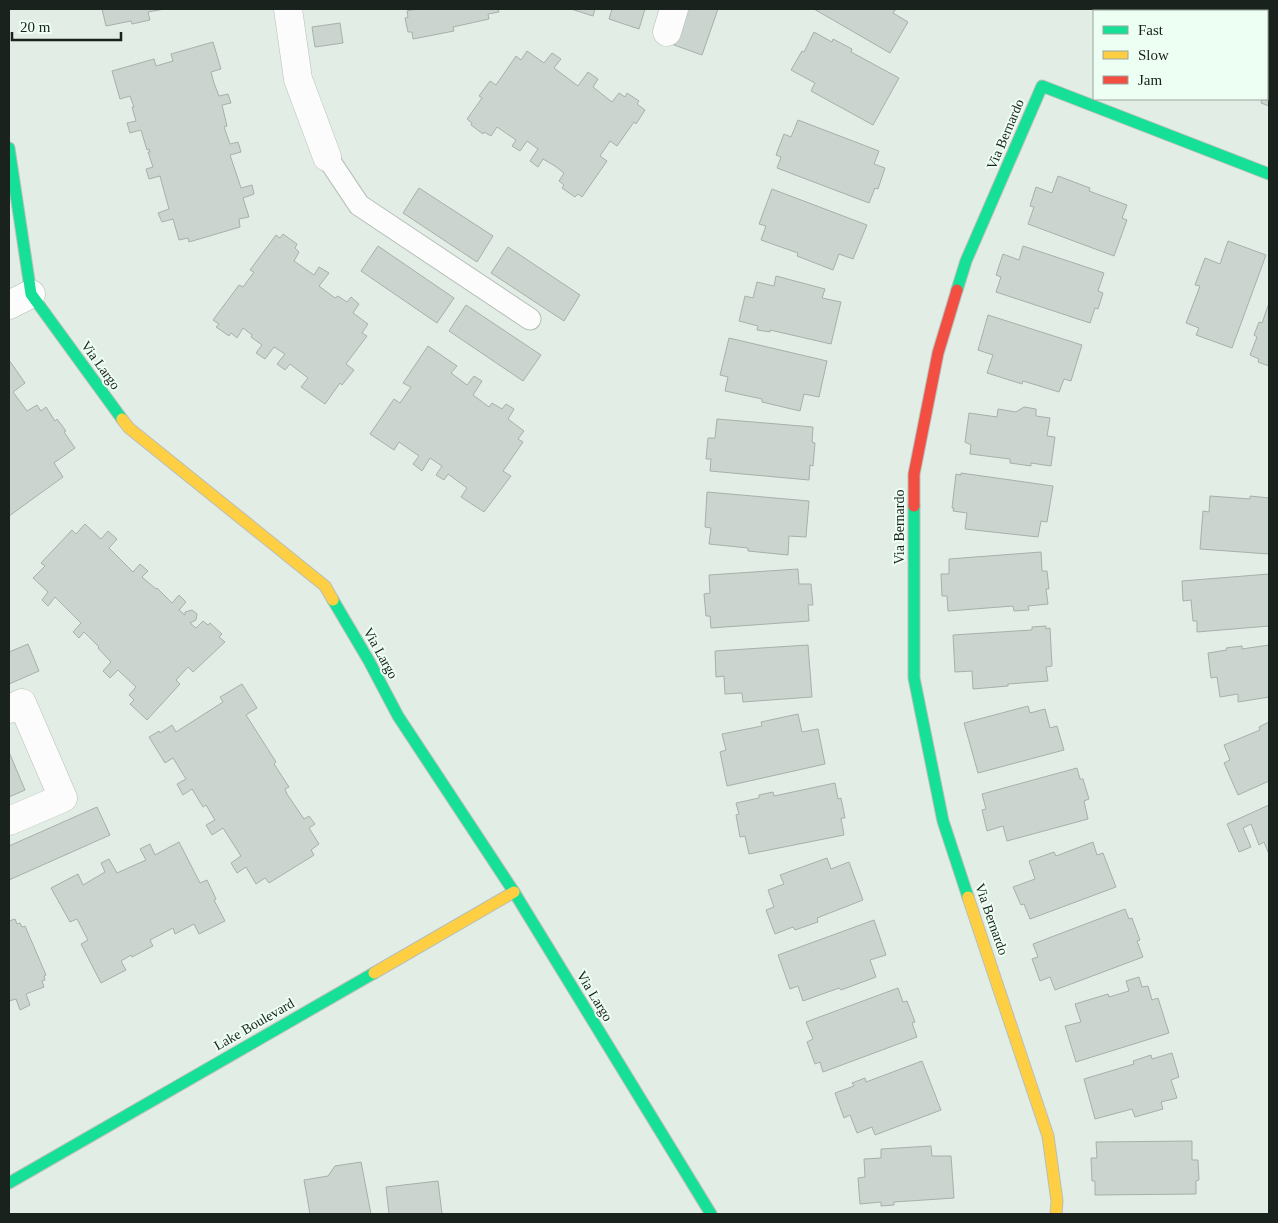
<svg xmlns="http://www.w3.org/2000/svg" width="1278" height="1223" font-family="Georgia,serif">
<rect width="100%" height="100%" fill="#e2ede5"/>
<!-- building -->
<g fill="#cbd4ce" stroke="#a7b0aa">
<path d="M102 9H165L148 12 150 20 132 24 131 21 106 26Z"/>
<path d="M416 9H498L499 12 488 14 489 19 453 27 454 31 413 39 412 32H408L405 18 408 17 407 11Z"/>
<path d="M571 9H595L593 16Z"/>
<path d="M612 9H645L639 29 609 19Z"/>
<path d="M686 9H718L702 55 674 45Z"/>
<path d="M814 9H896L893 13 908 22 890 53Z"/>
<path d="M1133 9H1191L1190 11H1132Z"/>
<path d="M1223 9H1269V11L1267 18V11H1222Z"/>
<path d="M340 23 343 43 315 47 312 27Z"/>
<path d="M814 32 832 42 833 39 852 49 851 52 899 78 873 125 811 91 815 83 791 70 802 51 804 52Z"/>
<path d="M213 42 221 69 211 72 214 83 219 96 228 94 231 103 222 105 227 126 224 127 230 144 238 142 241 152 230 155 241 188 252 185 254 194 243 198 249 217 239 219 240 227 189 242 188 238 179 240 173 219 162 222 158 213 169 209 160 176 149 179 146 169 153 167 148 152H150L149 149 147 150 141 130 130 133 127 123 136 121 132 107H134L130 96 120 99 112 71 154 59 156 66 173 61 171 54Z"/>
<path d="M527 51 544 63 552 53 561 59 554 68 578 86 588 72 598 79 593 87 612 102 619 93 625 97 627 93 639 101 637 104 645 110 636 124 634 122 617 146 610 141 600 156 607 161 582 197 578 194 575 197 562 188 564 185 559 181 564 173 555 166 543 159 538 167 530 161 538 149 527 141 520 151 512 146 516 140 497 127 491 136 484 132 483 134 471 125 472 123 467 119 482 98 479 96 490 81 496 85 516 56 521 60Z"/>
<path d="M1269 80V106L1261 103 1262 99H1267V87Z"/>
<path d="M798 120 879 151 874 164 885 168 878 189 875 188 869 203 777 168 781 157 776 155 784 134 791 137Z"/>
<path d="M1058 176 1090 188 1089 191 1127 205 1122 218 1127 220 1114 256 1028 224 1034 207 1030 206 1036 187 1052 193Z"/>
<path d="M419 188 493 236 477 262 403 213Z"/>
<path d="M772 189 867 225 853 259 839 254 833 270 797 256 798 253 761 240 766 226 759 224Z"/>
<path d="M283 234 297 244 295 248 299 252 294 261 314 275 319 267 329 273 319 286 335 298 338 296 347 302 351 297 359 304 353 313 368 324 362 333 367 336 346 364 354 370 342 385 340 383 325 404 301 387 308 378 290 364 285 370 277 364 285 354 274 347 265 359 256 353 262 345 251 337 252 335 243 328 237 338 231 333 229 336 216 327 219 324 213 320 239 285 243 287 254 272 250 270 276 235 280 238Z"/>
<path d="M1228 241 1266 255 1232 348 1196 335 1199 328 1186 323 1200 286 1195 285 1205 258 1220 264Z"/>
<path d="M378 246 454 298 437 323 361 271Z"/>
<path d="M1023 246 1104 273 1098 291 1103 293 1098 309 1095 308 1090 323 996 292 1001 277 996 275 1003 254 1019 260Z"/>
<path d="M508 247 580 295 564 321 491 273Z"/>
<path d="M776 276 825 289 822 298 841 302 831 344 770 330V332L757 330 758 326 739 321 745 296 753 298 757 282 774 286Z"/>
<path d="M1269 303V366L1258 362 1259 359 1250 355 1257 337 1254 335 1259 322 1262 323Z"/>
<path d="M466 305 541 355 523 381 449 331Z"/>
<path d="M988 315 1082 345 1071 381 1064 379 1059 392 1023 381 1022 384 987 373 993 355 978 350Z"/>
<path d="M729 338 827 361 819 397 804 394 800 411 762 402V399L725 391 728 377 720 375Z"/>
<path d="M428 346 457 366 451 373 467 385 474 376 482 381 473 395 489 407 492 403 502 409 506 404 514 409 508 419 524 431 518 439 523 442 503 471 511 476 484 512 461 497 467 488 448 474 444 480 436 475 442 466 430 458 422 471 413 464 419 456 399 442 394 450 370 434 394 399 400 403 411 387 403 383Z"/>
<path d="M9 360 25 383 13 392 27 411 37 405 41 411 46 407 55 421 57 419 66 431 64 432 75 448 54 463 63 477 9 516Z"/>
<path d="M1024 407 1036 409V416L1050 418 1047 436 1055 437 1051 466 1031 463V466L1010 463V459L970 454 971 445 965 442 969 413 997 417 998 409 1016 412Z"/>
<path d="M717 419 813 427 812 442 815 443 813 466 810 465 809 480 710 471 711 459H706L708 438H715Z"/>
<path d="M961 473 1053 486 1047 522 1041 521 1038 537 965 529 967 513 953 511 954 508H952L956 474 961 475Z"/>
<path d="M707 492 809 501 806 537 789 536 788 555 748 551V548L709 544 711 528 705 527Z"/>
<path d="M1210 496 1250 499V496L1269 498V554L1200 549 1203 511 1209 512Z"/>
<path d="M85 524 101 539 108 531 117 539 109 548 133 572 140 564 148 571 142 577 156 589 157 588 172 603 179 595 186 602 179 610 185 615V612L192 610 197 614 196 620 190 623 196 628 203 621 208 625 210 623 222 634 219 637 225 642 193 672 188 667 176 680 180 684 147 720 130 704 134 700 129 695 136 687 118 670 110 678 103 671 111 662 98 648 99 647 84 632 79 638 73 632 81 623 55 597 48 606 42 600 48 592 33 578 45 566 41 563 72 530 76 534Z"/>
<path d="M1041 552 1042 571H1047L1049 589H1046L1048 604 1028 606 1029 610 1014 611 1013 606 948 611 947 596H942L941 574H949V559Z"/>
<path d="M798 569 799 584H811L813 605H808L809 621 711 628 710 616H706L704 594 710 593 709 575Z"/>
<path d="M1269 574V626L1197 632V621H1193L1191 600 1183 601 1182 581Z"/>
<path d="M1046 626V629L1050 628 1052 666 1046 667 1048 681 1008 684V686L973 689 972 671 955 672 953 635 1032 630V627Z"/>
<path d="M28 644 39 671 9 684V652Z"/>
<path d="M808 645 812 697 743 702 742 693 725 694 724 676 716 677 715 651Z"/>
<path d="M1269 645V697L1238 702V694L1220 697 1217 677 1211 678 1208 653 1227 650 1226 648 1242 646V649Z"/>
<path d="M242 684 257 708 246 715 276 762 274 764 289 787 285 789 287 794 304 819 309 816 315 824 309 828 319 844 311 850 314 855 311 857 269 883 265 878 256 884 246 867 237 873 231 863 241 856 223 828 212 835 206 825 215 820 206 805 203 807 192 789 183 795 177 784 186 779 173 758 165 763 149 737 159 731 160 733 172 725 176 732 223 702 220 697Z"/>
<path d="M1028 706 1030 713 1045 709 1050 728 1057 726 1064 750 978 773 964 723Z"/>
<path d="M798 714 802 732 818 729 825 764 727 786 720 752 726 750 722 734 762 726 761 722Z"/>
<path d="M1269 722V781L1238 795 1224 763 1230 760 1224 745 1260 730 1259 727Z"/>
<path d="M9 752 25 790 9 797Z"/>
<path d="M1077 768 1080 779H1083L1089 799 1084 801 1088 819 1007 841 1003 826 987 831 982 810 986 809 982 794Z"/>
<path d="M835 783 838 799 841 798 845 818H841L844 835 749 854 745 836 740 837 736 815 739 814 736 803 759 798V795L773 792 774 796Z"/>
<path d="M1269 805V854L1264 842 1259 845 1251 824 1243 828 1251 847 1239 852 1227 824Z"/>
<path d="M97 807 110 835 9 880V846Z"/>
<path d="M179 842 200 883 207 880 216 899 214 900 225 921 199 934 194 924 175 934 173 928 150 940 153 946 132 957 131 955 121 961 126 970 101 983 81 944 88 940 77 919 70 922 51 888 78 874 83 885 105 872 101 863 109 859 117 873 146 860 140 849 150 844 155 855Z"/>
<path d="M1093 842 1097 855 1103 853 1116 887 1030 919 1024 904 1021 905 1013 887 1035 879 1029 861 1054 852 1056 856Z"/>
<path d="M827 858 831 869 849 862 863 900 817 918 818 922 795 930 793 927 775 934 766 910 774 907 768 890 784 884 780 875Z"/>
<path d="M1125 909 1129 919 1132 918 1140 940 1137 941 1143 957 1055 990 1050 977 1040 981 1032 959 1038 957 1033 944Z"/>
<path d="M15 919 17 924 20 923 22 927 25 926 46 975 44 976 45 980 42 981 44 987 26 994 30 1005 20 1010 16 999 9 1001V921Z"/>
<path d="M874 920 886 955 870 960 876 977 841 990 839 988 803 1001 798 986 790 989 778 955Z"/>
<path d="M1139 977 1142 987 1148 986 1152 1000 1158 998 1169 1033 1076 1062 1065 1026 1081 1022 1075 1004 1108 994 1109 997 1129 991 1126 981Z"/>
<path d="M898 988 903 1002 907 1001 915 1022 912 1023 917 1037 823 1072 820 1062 815 1064 807 1042 813 1039 806 1022Z"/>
<path d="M1172 1053 1179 1077 1171 1080 1177 1098 1161 1102 1163 1109 1135 1117 1132 1109 1095 1119 1084 1079 1134 1064 1133 1061 1151 1055 1152 1059Z"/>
<path d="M922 1061 941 1110 875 1135 872 1127 857 1133 850 1115 844 1118 835 1093 854 1086 852 1083 865 1078 866 1082Z"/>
<path d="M1192 1141V1160H1198L1199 1180 1196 1181V1194L1095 1195V1181H1092L1091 1158H1097L1096 1142Z"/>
<path d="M931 1146 932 1156H951L954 1198 894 1202V1205L881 1206V1202L860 1204 858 1178 865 1177 864 1159 881 1158V1149Z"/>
<path d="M361 1162 371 1214H310L304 1180 328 1176 335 1166Z"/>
<path d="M438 1181 442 1214H389L386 1187Z"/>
</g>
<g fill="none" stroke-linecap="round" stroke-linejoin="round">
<defs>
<path id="lane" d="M327 157 359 205 530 319"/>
<g id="street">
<path d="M288 9 298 79 327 157"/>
<path d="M667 32 674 9"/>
<path d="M9 305 31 294"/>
<path d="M9 709 22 703 63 798 9 821"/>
</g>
<g id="fast">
<path d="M9 148 31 294 122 419"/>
<path d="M957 290 966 261 1042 86 1269 174"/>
<path d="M914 506V678L943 821 968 897"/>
<path d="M333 600 369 661 398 716 514 892 711 1214"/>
<path d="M9 1183 374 973"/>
</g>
<g id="slow">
<path d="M122 419 129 428 325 586 333 600"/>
<path d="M968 897 1048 1136 1057 1201 1056 1214"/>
<path d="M374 973 514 892"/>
</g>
<path id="jam" d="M914 506V474L938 353 957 290"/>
</defs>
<!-- lane casing -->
<use href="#lane" stroke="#b7bfb9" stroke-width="23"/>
<!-- street casing -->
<use href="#street" stroke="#b7bfb9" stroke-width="29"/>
<!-- fast casing -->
<use href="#fast" stroke="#b7bfb9" stroke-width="13"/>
<!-- slow casing -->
<use href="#slow" stroke="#b7bfb9" stroke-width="13"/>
<!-- jam casing -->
<use href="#jam" stroke="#b7bfb9" stroke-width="13"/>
<!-- lane -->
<use href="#lane" stroke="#fbfcfb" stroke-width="21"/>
<!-- street -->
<use href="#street" stroke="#fbfcfb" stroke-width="28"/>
<!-- fast -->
<use href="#fast" stroke="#16e098" stroke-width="11"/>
<!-- slow -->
<use href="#slow" stroke="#ffcf43" stroke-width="11"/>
<!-- jam -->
<use href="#jam" stroke="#f24e42" stroke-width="11"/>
</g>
<g text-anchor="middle" stroke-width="4" stroke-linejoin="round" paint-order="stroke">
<!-- street labels -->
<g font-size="14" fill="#1a221d" stroke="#edfef2">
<text transform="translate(1005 134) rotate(-67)" y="5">Via Bernardo</text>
<text transform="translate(101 365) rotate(54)" y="5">Via Largo</text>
<text transform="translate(899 527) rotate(-90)" y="5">Via Bernardo</text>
<text transform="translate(381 653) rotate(61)" y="5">Via Largo</text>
<text transform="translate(992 919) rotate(71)" y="5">Via Bernardo</text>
<text transform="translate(595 996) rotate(59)" y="5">Via Largo</text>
<text transform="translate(254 1024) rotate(-30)" y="5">Lake Boulevard</text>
</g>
</g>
<!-- border -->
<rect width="1278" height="1223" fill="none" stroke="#1a221d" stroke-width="20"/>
<!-- legend -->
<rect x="1093" y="10" width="175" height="90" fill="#edfef2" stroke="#99a69d"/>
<rect x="1103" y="26" width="25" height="8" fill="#16e098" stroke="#99a69d"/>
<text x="1138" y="35" font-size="15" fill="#1a221d">Fast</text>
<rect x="1103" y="51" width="25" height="8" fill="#ffcf43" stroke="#99a69d"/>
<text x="1138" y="60" font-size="15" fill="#1a221d">Slow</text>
<rect x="1103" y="76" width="25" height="8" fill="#f24e42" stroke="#99a69d"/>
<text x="1138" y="85" font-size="15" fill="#1a221d">Jam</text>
<!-- scale -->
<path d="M12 32v8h109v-8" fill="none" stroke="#1a221d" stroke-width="2.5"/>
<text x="20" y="32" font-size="15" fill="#1a221d" stroke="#edfef2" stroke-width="4" paint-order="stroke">20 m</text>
</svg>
